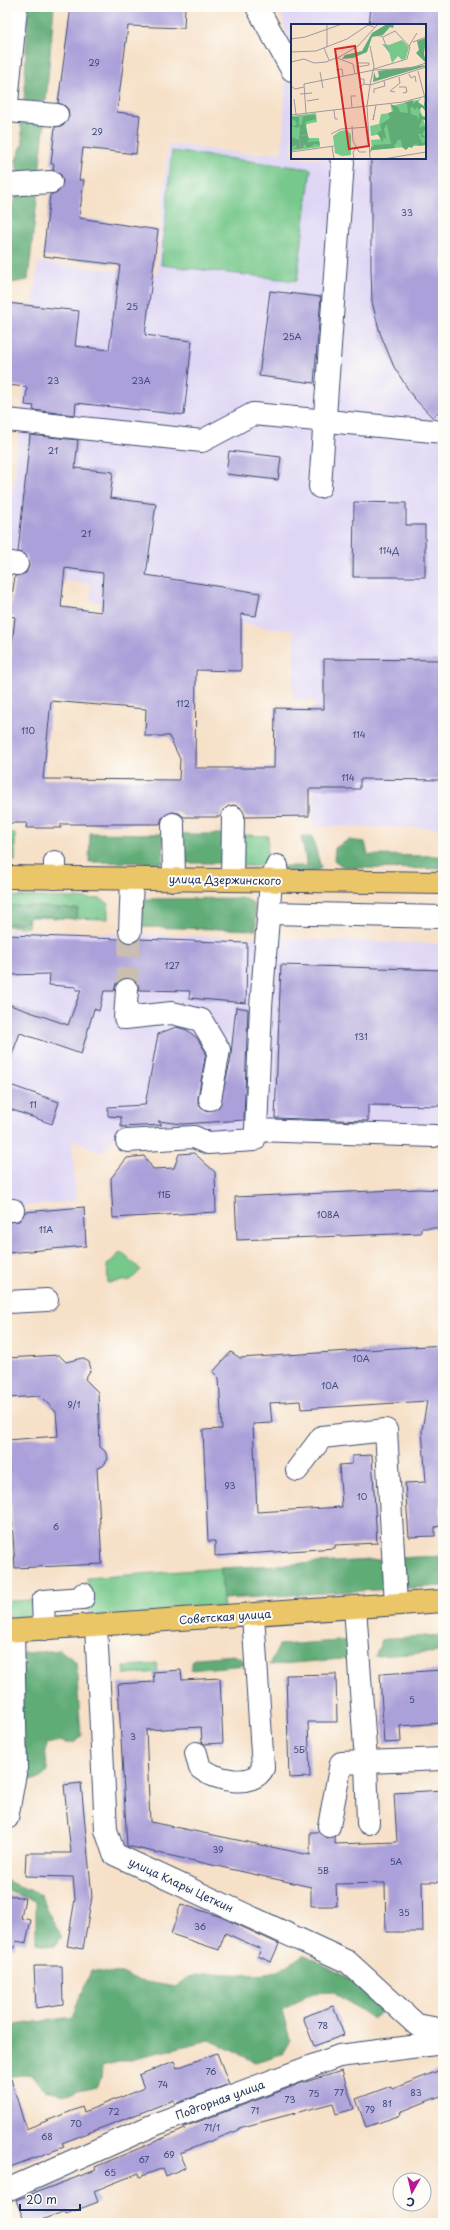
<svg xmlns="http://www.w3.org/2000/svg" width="450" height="2230" font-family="'Playpen Sans',sans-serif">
<rect width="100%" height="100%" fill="#fdfcf7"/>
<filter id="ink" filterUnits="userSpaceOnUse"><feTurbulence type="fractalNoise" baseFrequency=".025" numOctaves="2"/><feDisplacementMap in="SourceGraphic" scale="8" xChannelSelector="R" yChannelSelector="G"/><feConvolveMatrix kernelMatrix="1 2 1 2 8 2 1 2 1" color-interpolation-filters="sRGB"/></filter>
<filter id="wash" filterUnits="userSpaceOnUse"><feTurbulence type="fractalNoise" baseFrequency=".012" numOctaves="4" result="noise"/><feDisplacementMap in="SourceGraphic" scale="16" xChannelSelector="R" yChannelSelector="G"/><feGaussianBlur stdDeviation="0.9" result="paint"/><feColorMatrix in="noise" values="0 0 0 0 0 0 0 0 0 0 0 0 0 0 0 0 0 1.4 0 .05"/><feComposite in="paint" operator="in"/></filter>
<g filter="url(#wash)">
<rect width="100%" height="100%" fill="#f6e0c7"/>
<!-- built -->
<g fill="#dfd5f5" fill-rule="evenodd">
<path d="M280 7H443V828L313 826 315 701H293L294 631 90 601 91 584 65 581 66 569 7 560V543L38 262 157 275 168 144 246 154 282 152 288 41ZM292 25H425V158H292Z"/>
<path d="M7 930 443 944V1127L264 1123 250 1136 220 1139 207 1130 117 1134 101 1153 72 1139 76 1201 7 1208Z"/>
</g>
<!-- green -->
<g fill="#76c88b" stroke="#487c74">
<path d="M172 151 311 169 297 281 161 265Z"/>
<path d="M7 831 15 834V861H7Z"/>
<path d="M242 835 268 836 267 866H242Z"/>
<path d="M7 896 101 899 108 904V919L29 917 28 927 7 926V924H20L30 916 76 919 78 909 7 905Z"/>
<path d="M121 1252 141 1270 131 1280 108 1283 107 1265Z"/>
<path d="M221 1568 224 1611 90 1621 87 1578Z"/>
<path d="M37 1600 34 1618 9 1619 8 1601Z"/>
<path d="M157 1664 158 1672 125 1675 124 1666Z"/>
</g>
<!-- forest -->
<g fill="#60ac77" stroke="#3e6e6a">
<path d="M28 7H54L46 101 24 102Z"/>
<path d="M20 118H45L39 175H18L16 160 23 143Z"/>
<path d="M38 191 28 280 11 283 7 261 13 258 8 217 16 195Z"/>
<path d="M90 833 163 834V863L89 862Z"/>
<path d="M178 834H229L226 863H181Z"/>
<path d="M301 836H312L321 868 315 872 281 871V866H307Z"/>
<path d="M348 840 365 842 368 855 440 856 443 869 354 868 342 866 334 860 335 848Z"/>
<path d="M245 898 253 903 256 915V930L137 927 138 915 144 899Z"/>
<path d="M7 905 78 909 76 919 30 916 27 922 8 924Z"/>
<path d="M443 1556V1586L396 1589 395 1558Z"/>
<path d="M390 1559 392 1589 223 1599 221 1568Z"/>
<path d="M443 1635V1652L375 1656 382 1640 392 1638Z"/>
<path d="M353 1640 355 1658 269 1665 279 1645Z"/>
<path d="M60 1650 76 1662 81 1736C75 1744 69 1745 60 1741L47 1744 45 1759 48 1771C41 1780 32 1783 22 1776L15 1654Z"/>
<path d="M234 1655 242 1659 246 1665 190 1670 193 1660 197 1658Z"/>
<path d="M7 1881 41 1895 52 1920 62 1937 55 1946 36 1943V1901L7 1891Z"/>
<path d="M304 1954 352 1980 385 2009 373 2019 334 1992 313 1993 282 2010 290 2040 282 2054 255 2062 210 2040 102 2066 101 2079 96 2087 66 2094 44 2090 31 2074 7 2077V2026L72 2017 91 1971 121 1973 146 1982 176 1987C195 1962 248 1981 275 1972 285 1968 295 1960 304 1954Z"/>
</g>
<g id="blocks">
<!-- building -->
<g fill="#aba0d9" fill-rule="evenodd">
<path d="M71 7H185L184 28 128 26 117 112 140 115 136 154 83 148 79 180H84L79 218 158 230 145 335 192 341 184 415 76 403 75 415 33 410 34 406 25 405 27 387 7 385V303L79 311 75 346 109 350 120 265 43 256 50 195 58 192 63 182 61 175 53 170 54 164H51L55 127 63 126 69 116 68 109 64 105 58 103Z"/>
<path d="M371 7H443V407L433 418 413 397 394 367 380 333 372 302 371 268V158H425V25H369Z"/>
<path d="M270 291 321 297 314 383 259 376Z"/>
<path d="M30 435 78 440 75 468 113 472 110 498 156 504 146 575 260 593 256 616 241 614V671L196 670 195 768H274L275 708 324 709V659L443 660V780L360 779V789H309V816L245 817 240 807 233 805 223 810 220 817H184L179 813 172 812 162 818 160 824H61V828H26L27 823H7V692L15 617 9 616 15 576 26 573 29 566 26 555 18 552ZM65 568 103 573 101 612 61 607ZM51 701 146 709 145 736H169L180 759 179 780 43 779Z"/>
<path d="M229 451 281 457 278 480 226 474Z"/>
<path d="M354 502 406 503V525H425V577H353Z"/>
<path d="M7 935 120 939 130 943 139 939 247 943 246 1003 189 998 190 991 139 990 138 984 134 979H122L116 983 114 991H104L99 1011 94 1009 81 1054 20 1033 9 1062 7 1061V1004L68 1025 81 990H76V987L49 985 50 974 7 975Z"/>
<path d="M281 965 443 970V1106L368 1105V1121L275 1118Z"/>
<path d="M236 1007 248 1009 244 1120 182 1124 158 1121 162 1125 121 1127V1117L108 1116V1107L145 1105 158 1034 176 1027 187 1030 197 1038 206 1052 198 1097V1104L202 1109 208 1111 219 1107 230 1063Z"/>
<path d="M7 1084 59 1102 52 1124 7 1108Z"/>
<path d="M194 1153 215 1172 216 1212 113 1218 111 1178 127 1158 144 1156 153 1169 174 1168 179 1154Z"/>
<path d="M419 1189 443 1190V1228H421V1233L237 1240 235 1197Z"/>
<path d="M84 1207 86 1246 7 1253V1222L19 1221 25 1212Z"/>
<path d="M443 1345V1479L441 1480 440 1526 435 1527V1536L409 1537 405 1483 426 1482 422 1430 427 1401 301 1409 300 1401 270 1403 272 1423 253 1424 257 1512 342 1507 339 1465 352 1464V1456L372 1455 377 1543 335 1545V1548L215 1556V1541H208L203 1430 222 1429 219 1378 213 1372 231 1352 240 1358Z"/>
<path d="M59 1355 66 1362 82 1358 89 1362 91 1369 85 1379 98 1392 100 1447 105 1451 108 1459 103 1466 97 1468 102 1564 15 1568 7 1440 58 1436 56 1412 40 1396 7 1398V1358Z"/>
<path d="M181 1670 182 1680 220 1678 223 1743 205 1744 202 1742 201 1727 146 1730 150 1822 310 1855V1832H318L327 1838 335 1836V1844L397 1842 394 1793 443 1790V1816H439L441 1882H422L423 1932H386L385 1883 336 1884 337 1906H311V1887L127 1846 118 1684 154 1682 153 1672Z"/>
<path d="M443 1670V1723L400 1726 401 1742 384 1743 380 1674Z"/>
<path d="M336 1674 337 1722H308L310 1777 289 1778 286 1675Z"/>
<path d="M81 1783 92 1897 83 1949 67 1946 75 1899 73 1877 25 1876 26 1853H71L64 1785Z"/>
<path d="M7 1895 25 1898 21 1918 31 1920 26 1943 16 1941 15 1948H7Z"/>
<path d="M181 1904 221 1917 279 1944 271 1962 258 1956 261 1949 225 1933 219 1950 171 1934Z"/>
<path d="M34 1966H62L63 2004 36 2008Z"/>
<path d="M333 2006 344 2035 314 2046 303 2017Z"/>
<path d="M217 2053 229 2084 175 2104 174 2100 62 2143 64 2147 7 2168V2080L11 2079 26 2129 82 2107 84 2112 144 2088 139 2075 174 2061 177 2068Z"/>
<path d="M443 2069V2095L400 2112 401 2115 366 2127 356 2099 391 2086 392 2089Z"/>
<path d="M342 2071 354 2109 336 2114 333 2103 239 2128V2130L180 2153 186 2167 166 2176 163 2168 140 2177 139 2173 94 2191 98 2202 66 2214 65 2211 33 2223H25L16 2200 96 2170 95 2167 185 2129 184 2127 302 2083Z"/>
</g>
</g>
</g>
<g filter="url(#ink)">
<use href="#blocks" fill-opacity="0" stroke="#3c4a6e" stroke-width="1"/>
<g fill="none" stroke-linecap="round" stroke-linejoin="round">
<!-- minor-tunnel -->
<path stroke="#cabdb2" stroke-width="22" stroke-dasharray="22 11" stroke-linecap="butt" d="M127 990 130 931"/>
<defs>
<g id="minor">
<path d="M257 7 292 70"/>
<path d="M7 103 16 7"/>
<path d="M7 111 57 115"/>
<path d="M7 185 51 182"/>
<path d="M7 420 202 441 253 414 443 432"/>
<path d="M320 487 343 162 341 158"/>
<path d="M7 562 17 564"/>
<path d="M173 824 174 880"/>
<path d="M55 878V862"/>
<path d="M232 880 233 817"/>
<path d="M269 913 443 917"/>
<path d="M130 931 132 879"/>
<path d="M127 990 125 1018 172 1013 201 1020 219 1050 210 1099"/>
<path d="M256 1130 434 1136"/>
<path d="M127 1141 194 1137 208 1143 254 1140 256 1130 261 1007 271 881 277 866"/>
<path d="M7 1210H13"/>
<path d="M7 1302 47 1300"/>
<path d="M297 1470 322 1437 386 1430 396 1604"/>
<path d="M355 1607 366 1762 443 1759"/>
<path d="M96 1626 106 1830 114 1854 348 1962 417 2025 443 2030"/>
<path d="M44 1629 43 1601 83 1598V1594"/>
<path d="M196 1753 200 1768C215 1780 253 1789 263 1768L253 1615"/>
<path d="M7 1818 16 1768 13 1631"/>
<path d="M329 1826 341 1763 366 1762 368 1823"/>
<path d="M7 2190 156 2124 339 2056 443 2043"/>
</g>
<g id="major">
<path d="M7 877 443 883"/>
<path d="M7 1631 443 1601"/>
</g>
</defs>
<!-- minor casing -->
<use href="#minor" stroke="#3c4a6e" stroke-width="24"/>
<!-- major casing -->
<use href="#major" stroke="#3c4a6e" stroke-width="24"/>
<!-- minor -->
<use href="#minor" stroke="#fff" stroke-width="22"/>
<!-- major -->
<use href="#major" stroke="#ebc669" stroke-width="22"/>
</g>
</g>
<g text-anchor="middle" stroke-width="4" stroke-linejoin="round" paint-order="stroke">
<!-- number labels -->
<g font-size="9" fill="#3f4b7d">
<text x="94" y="66">29</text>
<text x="97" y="135">29</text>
<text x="407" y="216">33</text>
<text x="132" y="310">25</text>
<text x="292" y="340">25А</text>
<text x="53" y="384">23</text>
<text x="141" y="384">23А</text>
<text x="53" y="454">21</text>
<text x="86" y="537">21</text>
<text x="389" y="554">114Д</text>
<text x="183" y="707">112</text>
<text x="28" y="734">110</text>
<text x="359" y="738">114</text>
<text x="348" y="781">114</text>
<text x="172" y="969">127</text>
<text x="361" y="1040">131</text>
<text x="33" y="1108">11</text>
<text x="164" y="1198">11Б</text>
<text x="328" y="1218">108А</text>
<text x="46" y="1233">11А</text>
<text x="361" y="1362">10А</text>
<text x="330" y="1389">10А</text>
<text x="74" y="1408">9/1</text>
<text x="230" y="1489">93</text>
<text x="362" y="1500">10</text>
<text x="56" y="1530">6</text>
<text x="412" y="1703">5</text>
<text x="133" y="1740">3</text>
<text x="299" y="1753">5Б</text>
<text x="218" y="1853">39</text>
<text x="396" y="1865">5А</text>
<text x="323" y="1874">5В</text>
<text x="404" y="1916">35</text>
<text x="200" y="1930">36</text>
<text x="323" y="2029">78</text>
<text x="211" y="2075">76</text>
<text x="163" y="2088">74</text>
<text x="339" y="2096">77</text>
<text x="416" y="2096">83</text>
<text x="314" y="2097">75</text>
<text x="290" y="2103">73</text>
<text x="387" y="2107">81</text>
<text x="370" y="2113">79</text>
<text x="255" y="2114">71</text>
<text x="114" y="2115">72</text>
<text x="76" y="2127">70</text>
<text x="212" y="2131">71/1</text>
<text x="47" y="2140">68</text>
<text x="169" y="2158">69</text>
<text x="144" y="2163">67</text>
<text x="110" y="2176">65</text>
</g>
<!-- street labels -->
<g font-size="11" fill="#1b2f5e" stroke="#fdfcf7">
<text transform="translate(225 880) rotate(1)" y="4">улица Дзержинского</text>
<text transform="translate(225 1617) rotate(-4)" y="4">Советская улица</text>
<text transform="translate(181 1885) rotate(25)" y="4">улица Клары Цеткин</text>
<text transform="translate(220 2100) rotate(-20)" y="4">Подгорная улица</text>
</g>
</g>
<!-- overview -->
<g transform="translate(291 24)">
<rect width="135" height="135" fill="#f6e0c7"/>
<path d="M111 16 118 23 115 34 111 36 107 32 101 39 98 28 91 20 98 21ZM126 76 135 104V121L81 126 80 116 91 115 90 110 80 112 79 102 88 100 90 90 101 89 100 82ZM25 89 26 98 16 100 15 103 16 114H28L29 123 0 127V92ZM49 107 56 106 60 111V131L51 132 44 129 42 112Z" fill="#76c88b"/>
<path d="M96 0H103L102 4 99 3 92 11 81 13 76 28 62 34 51 35 54 31 71 27 81 9ZM135 14 133 30 135 38H134L125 29 128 26 126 17ZM135 41V42L82 58 83 48 85 54 88 53 87 47ZM133 72 135 88 131 83 128 86 126 83 124 86 122 83 119 84 120 90 126 92 128 96V89L133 93 135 91V97L131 95 128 104 133 102 135 105 131 110 135 114 130 113V110H127L132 120 134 116 135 121 127 122 126 117V121L123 120 121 124 118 123 115 126 111 123 110 116H107L103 122 104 124 81 126 79 129 80 123 84 122 82 121 100 120 96 100 93 105 95 113 94 115 92 113V119L86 109 91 106 89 101 99 94 97 89 103 87 99 80 107 83 109 88 117 89 116 80 113 79 122 76V80L130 74 127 78 133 82ZM24 91 25 95 14 98 18 116 16 118 28 117 29 121 24 120 17 124 13 120 12 124 3 125 6 123 4 121 0 124V113L8 116 9 104 8 101 7 104 1 102 0 105V101L4 102 6 99 2 95 0 99V93H8V101L11 100 12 92Z" fill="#60ac77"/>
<path fill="none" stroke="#9e999d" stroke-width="1" d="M87 12H91L98 28M92 13 104 7M0 15 14 13 51 0M122 18 135 13M79 22 83 42 79 61M118 22 126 9M36 23V0M33 24 38 36M0 28 25 27 56 15 77 1 83 3M46 34 62 40 64 50M0 38 13 35 23 39 35 38 50 32 67 22 87 0M66 43 67 39H78V41L66 43 67 49M83 45 116 35 119 23 104 7M45 46 51 45 52 52M127 47 135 78M29 48 32 64M68 49 69 55H73V60M118 50 120 54 124 52 125 58M0 62 4 65 13 63M108 63H115L116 68 112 69M68 64 73 60 79 61M104 68 99 67 109 59 108 53M83 69V65L94 62 93 57M9 70 21 69M3 75 5 90M16 77 28 75M61 84 60 72H65M43 86 44 95H47M15 89 13 60 83 46 120 44 135 39M0 91 76 82 79 61 135 43M83 91 82 96 85 81M61 102 62 117 68 128H75M40 110 50 105 77 103M41 122 43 135M10 125 8 112 17 111M0 128 43 122M63 135 62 128 66 123M79 135 76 82 112 78 135 72M92 135 135 128"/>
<path fill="#d62828" fill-opacity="0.15" stroke="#d62828" stroke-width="2" d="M64 22 78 122 58 125 44 25Z"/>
<rect width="135" height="135" fill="none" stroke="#1b2f5e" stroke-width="2"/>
</g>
<!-- margin -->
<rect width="450" height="2230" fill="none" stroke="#fdfcf7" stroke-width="24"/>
<!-- north arrow -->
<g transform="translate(412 2192) rotate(188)"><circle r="19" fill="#fdfcf7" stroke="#a3aaba"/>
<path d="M0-3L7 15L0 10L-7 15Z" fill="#b5179e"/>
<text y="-6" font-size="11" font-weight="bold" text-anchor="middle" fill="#1b2f5e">С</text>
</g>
<!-- scale -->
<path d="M20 2204v6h60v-6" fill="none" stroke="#1b2f5e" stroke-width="2"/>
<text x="26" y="2204" font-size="12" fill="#1b2f5e" stroke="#fdfcf7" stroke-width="3" paint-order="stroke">20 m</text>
</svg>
